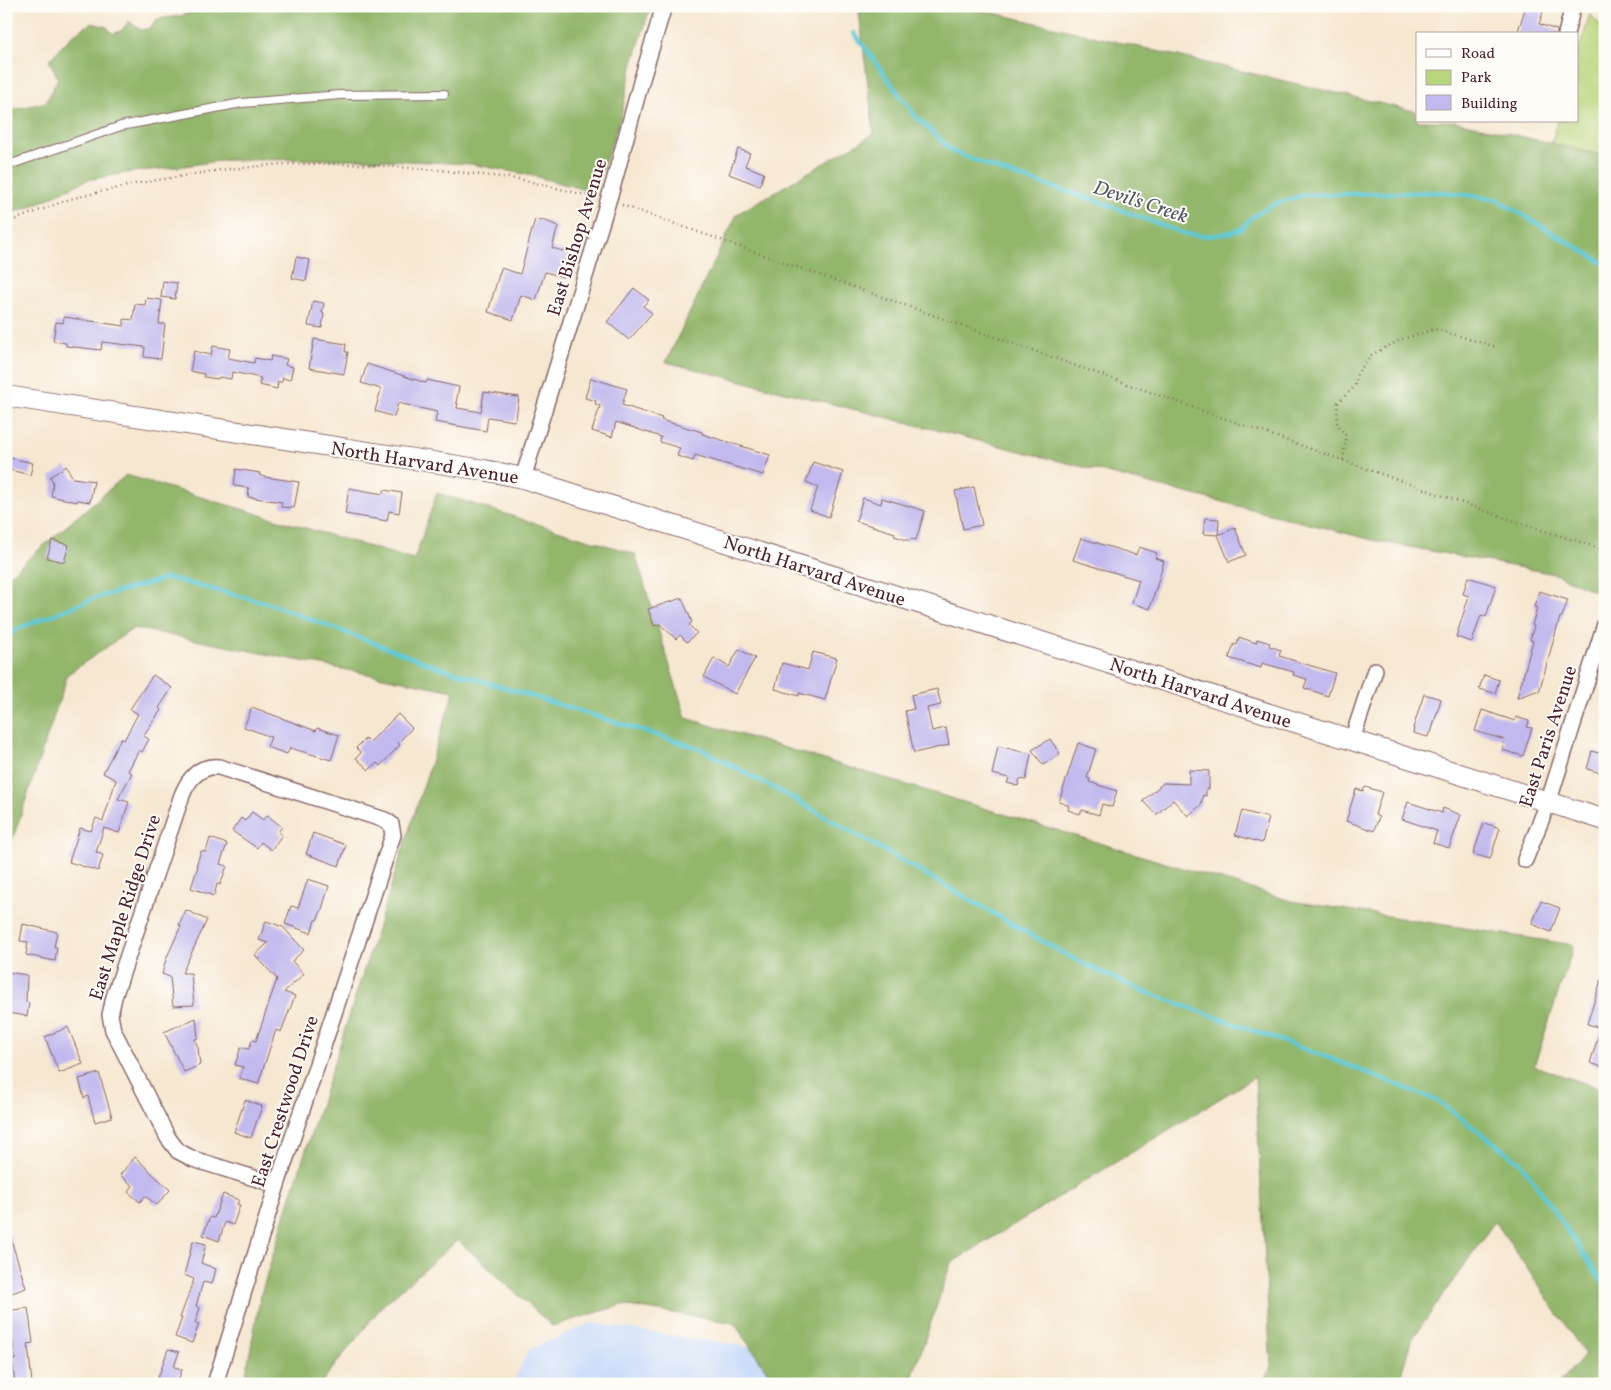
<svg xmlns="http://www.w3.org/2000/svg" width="1611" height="1390" font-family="Vollkorn,serif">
<rect width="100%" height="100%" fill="#fdfcf7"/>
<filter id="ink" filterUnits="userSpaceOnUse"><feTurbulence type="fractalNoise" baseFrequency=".02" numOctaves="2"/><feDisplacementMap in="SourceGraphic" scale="10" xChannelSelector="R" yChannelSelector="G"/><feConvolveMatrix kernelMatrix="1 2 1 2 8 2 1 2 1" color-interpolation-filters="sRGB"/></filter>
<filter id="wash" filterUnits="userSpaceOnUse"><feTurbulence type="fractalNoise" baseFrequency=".0096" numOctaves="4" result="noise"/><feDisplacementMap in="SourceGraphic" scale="20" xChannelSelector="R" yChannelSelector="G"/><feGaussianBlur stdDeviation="1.12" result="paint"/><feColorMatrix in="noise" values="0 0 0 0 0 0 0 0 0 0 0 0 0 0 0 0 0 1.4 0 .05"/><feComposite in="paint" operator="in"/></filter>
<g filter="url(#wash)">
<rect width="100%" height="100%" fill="#f6e7d0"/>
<!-- built -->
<path fill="#cbdcf9" d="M591 1323 776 1351 798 1384H513L528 1350Z"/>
<!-- green -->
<path fill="#b9d57b" stroke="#827a53" d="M1590 14 1605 31V236L1534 199 1558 121H1577V57Z"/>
<!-- forest -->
<g fill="#92b66b" stroke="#6e6a4b">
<path d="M192 6H651L633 62 621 116 606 160 593 192 530 175 471 164 367 159 226 160 169 168 132 172 87 180 30 207 6 215V157L8 155 12 110 46 102 58 78 49 60 74 34 92 23 107 27 113 34 122 30 129 21 141 30 150 28 157 19 181 16 192 12Z"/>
<path d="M856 6H964L1417 112V121H1455L1605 156V596L1555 574 1377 541 666 362 737 214 874 134 859 12Z"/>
<path d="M126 475 414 560 437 493 635 554 686 718 1291 901 1574 945 1534 1066 1605 1090V1384H1559L1585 1354 1495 1221 1411 1341 1398 1384H1260L1271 1368 1255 1077 951 1263 910 1384H776L734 1323 622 1305 552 1326 458 1240 383 1305 320 1384H244L261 1294 292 1193 454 691 134 628 68 674 6 859V578Z"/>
</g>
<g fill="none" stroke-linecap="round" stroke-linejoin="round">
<!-- stream -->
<g stroke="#5bc8d3" stroke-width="4.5">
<path d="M854 33 916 117 952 151 1001 171 1097 201 1185 234 1209 236 1228 233 1241 229 1251 218 1274 204 1304 195 1443 192 1496 199 1605 264"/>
<path d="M6 638 17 629 95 598 168 578 267 603 438 667 701 749 796 800 1068 956 1135 988 1337 1061 1438 1101 1521 1163 1605 1285"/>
</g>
</g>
<g id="blocks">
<!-- building -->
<g fill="#c2baee">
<path d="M1526 6H1545L1539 24 1557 30V34H1517Z"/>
<path d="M738 149 750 153 745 166 764 173 760 186 729 174Z"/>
<path d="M535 219 541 221 543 220 558 226 552 248 570 253 563 277 545 272 536 300 521 295 513 320 488 312 501 268 520 274Z"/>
<path d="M296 257 310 260 306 281 292 278Z"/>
<path d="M163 281 177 283 175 299 161 297Z"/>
<path d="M634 288 649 300 643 306 652 313 629 340 607 322Z"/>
<path d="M146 298 162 300 159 324H165L161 359 144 357 145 347 102 342 101 350 66 346V343L53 341 56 322 63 323 64 317 124 326V319L133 320 135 304 145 305Z"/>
<path d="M313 301 324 303 322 313 324 314 322 328 308 326Z"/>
<path d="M314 339 346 344 345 352H348L344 374 309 368Z"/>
<path d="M213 346 230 349 228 358 254 363 255 358 270 361 271 356 287 359 285 365 293 367 290 380 283 378 282 382H278L277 389 259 385 261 378 232 372 231 379 219 377 218 379 204 377V374L190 371 194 351 211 355Z"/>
<path d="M367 364 426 383 427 380 459 387 456 403H458L457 408 481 412 484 392 519 397 516 418 514 421 488 417 486 431 435 422 437 412 398 403 394 417 375 411 381 389 361 383Z"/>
<path d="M591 378 627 389 622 405 662 418 661 420 702 432V434L770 455 763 475 695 455 693 461 677 456 680 448 660 442 661 437 616 422 612 437 592 431 600 406 595 404 596 401 585 398Z"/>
<path d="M6 457 33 463 30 475 6 469Z"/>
<path d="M813 462 843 472 829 517 810 510 818 487 806 482Z"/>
<path d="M66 466 73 478 94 481 90 502 77 500V502L51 496 53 482 50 477Z"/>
<path d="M236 469 260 473 259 475 265 477 299 482 294 508 281 507 282 502 248 497 249 488 234 486Z"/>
<path d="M974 487 982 525 963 529 955 491Z"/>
<path d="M349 488 383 494 384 490 402 493 399 513 389 511 387 521 345 514Z"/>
<path d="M863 498 881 504 882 498 925 511 916 540 911 539 910 541 894 536 895 533 856 521Z"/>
<path d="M1205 518 1219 519 1218 535 1203 534Z"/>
<path d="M1235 528 1246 555 1229 562 1218 535Z"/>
<path d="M1081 538 1136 555 1139 547 1157 553 1155 558 1164 561 1150 609 1132 603 1139 580 1073 560Z"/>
<path d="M52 540 69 545 64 562 47 558Z"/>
<path d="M1468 577 1496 586 1486 617 1481 615 1472 642 1456 637 1469 596 1463 594Z"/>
<path d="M1539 591 1568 600 1562 617H1560L1539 692 1536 691 1517 698 1533 641 1530 640 1534 626 1532 625 1537 608 1534 607Z"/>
<path d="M682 598 692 622 689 625 697 633 687 642 680 635 676 639 660 624 654 626 648 609Z"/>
<path d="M1239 637 1256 643 1257 639 1270 643 1269 646 1281 650 1279 656 1335 673 1328 696 1304 688 1307 679 1293 675 1294 672 1262 663 1261 668 1229 658 1234 644 1237 645Z"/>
<path d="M739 649 755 658 735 694 704 677 714 658 729 667Z"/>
<path d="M813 652 837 658 825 700 799 693V696L775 689 782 663 808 670Z"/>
<path d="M153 675 172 688 159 708 161 710 143 736 149 739 142 752 139 750 128 771 132 773 118 799 129 802 119 833 104 828 96 852 103 855 98 871 69 862 80 828 91 831 96 818 103 821 116 780 103 773 121 738 124 740 138 714 130 709Z"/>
<path d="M1484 675 1499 680 1495 693 1479 689Z"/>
<path d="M937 689 941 705 927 708 932 731 946 728 949 745 914 753 905 711 914 709 911 695Z"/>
<path d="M1424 694 1441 699 1431 733H1429L1428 737 1413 733 1414 728H1413Z"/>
<path d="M252 707 316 731 317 728 339 735 331 760 290 748 287 754 267 747 271 737 244 727Z"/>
<path d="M1482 710 1515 721 1516 717 1529 721 1527 727 1532 728 1523 756 1502 750 1505 740 1475 731Z"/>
<path d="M398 714 412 728 398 743 400 745 380 766 377 763 369 770 356 758 361 753 356 748 366 738 370 742Z"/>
<path d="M1050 739 1060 754 1043 765 1032 750Z"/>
<path d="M1078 743 1096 749 1087 778 1090 779 1089 782 1117 791 1112 807 1102 804 1099 815 1082 810 1080 814 1068 810 1069 806 1059 802Z"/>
<path d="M998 746 1031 754 1026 780 1020 779 1018 786 1007 783 1009 778 992 774Z"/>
<path d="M1592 751 1605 755V774L1587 769Z"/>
<path d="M1189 770 1209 771V789H1206V796L1203 795 1201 805 1188 816 1173 800 1156 815 1143 801 1163 783 1189 784Z"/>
<path d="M1365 787 1382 792 1375 815 1379 817 1374 831 1346 821 1356 789 1363 791Z"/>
<path d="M1408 802 1442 813 1443 808 1461 815 1449 848 1433 843 1437 831 1402 819Z"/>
<path d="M1242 811 1269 818 1262 843 1235 835Z"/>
<path d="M252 812 263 820 267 815 282 827 278 832 282 835 271 850 261 842 257 848 232 831 241 818 245 821Z"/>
<path d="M1484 823 1500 828 1490 859 1473 854Z"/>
<path d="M313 833 346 845 339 866 306 854Z"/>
<path d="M210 838 227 844 220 864 227 866 220 885 217 884 214 896 191 888 198 866H196L201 851 206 852Z"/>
<path d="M308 879 329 886 322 909 317 920H315L311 933 285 924 291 906 298 908Z"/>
<path d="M1541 901 1560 908 1551 932 1532 924Z"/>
<path d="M186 910 207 920 182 973H191L194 1005 173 1006 170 977 162 974 166 959 181 926 179 925Z"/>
<path d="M266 921 283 927 304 950 292 961 304 974 284 992 295 996 281 1032 276 1030 258 1084 239 1078 243 1067 235 1065 241 1047 249 1049 252 1040 256 1041 277 979 255 955 268 943 259 940Z"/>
<path d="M23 924 57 932 54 947H57L55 961 26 955 28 942 20 941Z"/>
<path d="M6 972 27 975 26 1002 29 1003 27 1016 6 1013Z"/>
<path d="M1602 977H1605V1068L1590 1063 1601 1028 1587 1024Z"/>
<path d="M196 1018 198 1038 195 1039 198 1048 200 1065 184 1072 164 1032Z"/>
<path d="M68 1027 83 1064 59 1073 45 1037Z"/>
<path d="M99 1073 112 1117 95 1122 88 1096 84 1098 79 1079Z"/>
<path d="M245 1100 262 1106 251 1138 234 1132Z"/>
<path d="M135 1157 170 1190 157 1205 145 1196 140 1202 128 1192 133 1186 120 1175Z"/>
<path d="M223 1194 239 1200 237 1204 240 1205 233 1225 225 1222 219 1241 203 1235 210 1217 214 1218Z"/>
<path d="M6 1233H9L26 1288 6 1295Z"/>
<path d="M193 1241 206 1244 201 1263 216 1269 212 1284 203 1282 196 1306 200 1308 195 1323 199 1324 192 1343 175 1337 182 1318H180L194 1279 184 1275Z"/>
<path d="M28 1308 33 1343 28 1344 32 1384H15L12 1360H15L14 1352 11 1327H7L6 1311Z"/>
<path d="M168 1349 179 1352 174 1367 182 1369 177 1384H156Z"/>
</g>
</g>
</g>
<g filter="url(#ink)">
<use href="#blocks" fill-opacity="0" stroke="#866565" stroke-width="1"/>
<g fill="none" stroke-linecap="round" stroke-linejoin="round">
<defs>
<path id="service" d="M6 166 121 126 242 103 340 95 444 94"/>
<g id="minor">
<path d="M1566 34 1573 6"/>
<path d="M523 478 613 185 641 82 664 6"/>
<path d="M1352 740 1375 670"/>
<path d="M1525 860 1548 803 1605 624"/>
<path d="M215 1384 277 1185 393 835 391 824 385 820 219 767C200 765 189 778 182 795L114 997 110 1015 113 1030 168 1138 178 1151 193 1159 277 1185"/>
</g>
<path id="tertiary" d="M6 396 484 470 523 478 1605 820"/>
</defs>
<!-- service casing -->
<use href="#service" stroke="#866565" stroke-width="10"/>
<!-- minor casing -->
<use href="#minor" stroke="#866565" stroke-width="18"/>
<!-- tertiary casing -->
<use href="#tertiary" stroke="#866565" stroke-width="22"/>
<!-- path -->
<g stroke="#866565" stroke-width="2.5" stroke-dasharray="1 4" stroke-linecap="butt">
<path d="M622 205 1517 522 1605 550"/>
<path d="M6 223 70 199 139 183 220 170 282 164H356L439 170 519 179 594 197"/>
<path d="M1343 460 1346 436 1337 424 1338 403 1355 386 1357 374 1371 355 1402 339 1435 329 1497 347"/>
</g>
<!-- service -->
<use href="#service" stroke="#fff" stroke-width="8"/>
<!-- minor -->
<use href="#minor" stroke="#fff" stroke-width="15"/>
<!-- tertiary -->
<use href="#tertiary" stroke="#fff" stroke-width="20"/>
</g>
</g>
<g text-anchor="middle" stroke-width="4" stroke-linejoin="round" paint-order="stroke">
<!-- street labels -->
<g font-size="19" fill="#4a1f2b" stroke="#fdfcf7">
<text transform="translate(576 237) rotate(-73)" y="7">East Bishop Avenue</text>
<text transform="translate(425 462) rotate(9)" y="7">North Harvard Avenue</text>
<text transform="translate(815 570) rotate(18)" y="7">North Harvard Avenue</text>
<text transform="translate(1201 692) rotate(18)" y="7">North Harvard Avenue</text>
<text transform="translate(1547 736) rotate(-72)" y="7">East Paris Avenue</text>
<text transform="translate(124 907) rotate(-72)" y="7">East Maple Ridge Drive</text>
<text transform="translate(284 1101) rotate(-72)" y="7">East Crestwood Drive</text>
</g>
<!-- water labels -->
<g font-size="20" font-style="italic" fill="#505a66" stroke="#fdfcf7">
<text transform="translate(1141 201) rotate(18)" y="7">Devil's Creek</text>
</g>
</g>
<!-- margin -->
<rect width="1611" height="1390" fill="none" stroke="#fdfcf7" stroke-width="25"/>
<!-- legend -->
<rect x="1416" y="32" width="162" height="90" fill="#fdfcf7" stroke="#b5a4a5"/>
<rect x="1426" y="49" width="25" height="8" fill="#ffffff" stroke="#b5a4a5"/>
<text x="1461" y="58" font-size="15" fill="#4a1f2b">Road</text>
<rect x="1426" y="70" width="25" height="15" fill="#b9d57b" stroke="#b5a4a5"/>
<text x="1461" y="82" font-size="15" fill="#4a1f2b">Park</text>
<rect x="1426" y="95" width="25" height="15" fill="#c2baee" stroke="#b5a4a5"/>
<text x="1461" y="108" font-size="15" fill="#4a1f2b">Building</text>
</svg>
